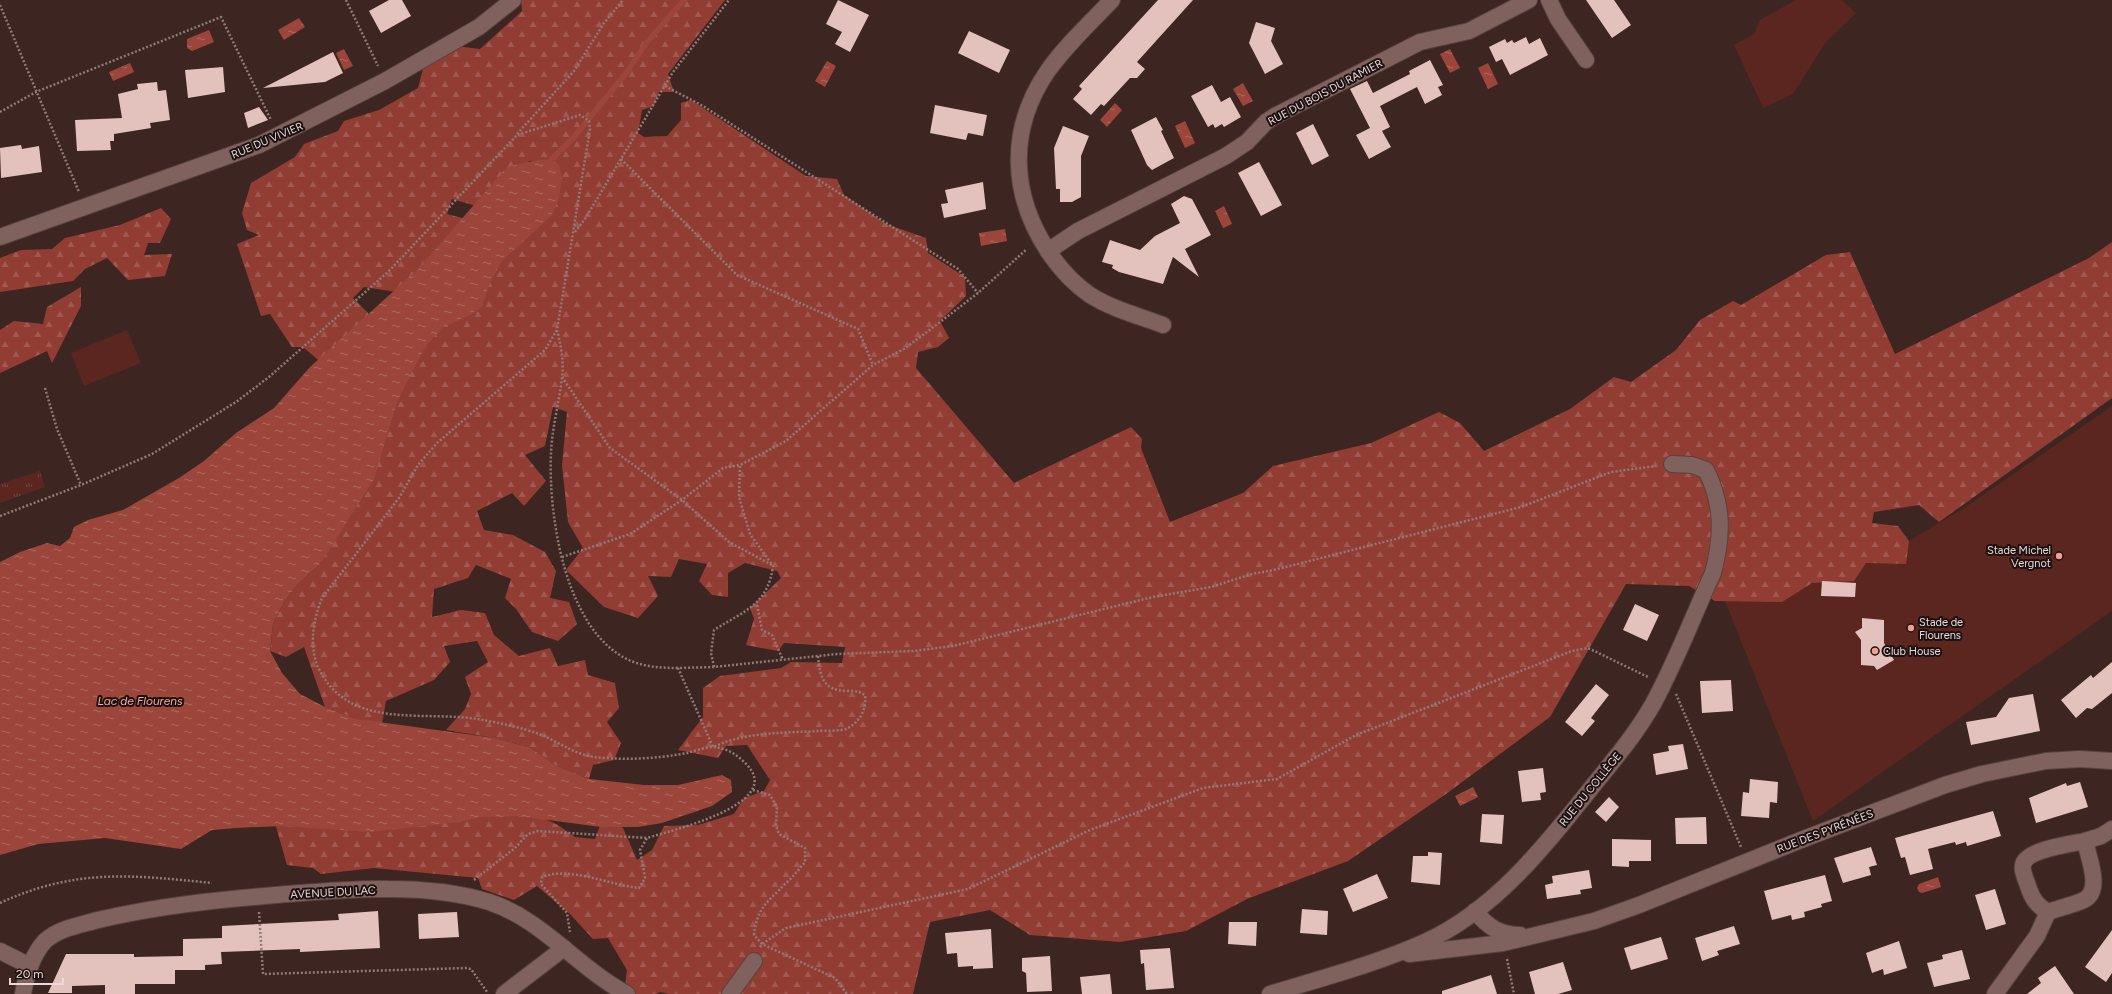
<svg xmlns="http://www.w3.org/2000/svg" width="2112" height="994" font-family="Figtree,sans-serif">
<defs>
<pattern id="forest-firs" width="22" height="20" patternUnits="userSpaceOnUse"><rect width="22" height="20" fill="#923d33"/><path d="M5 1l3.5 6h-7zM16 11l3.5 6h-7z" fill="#a15850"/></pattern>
<pattern id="park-tufts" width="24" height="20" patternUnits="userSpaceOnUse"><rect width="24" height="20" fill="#5b261f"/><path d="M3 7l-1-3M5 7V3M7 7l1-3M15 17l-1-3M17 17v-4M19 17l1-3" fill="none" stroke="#73453f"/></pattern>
<pattern id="water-ripples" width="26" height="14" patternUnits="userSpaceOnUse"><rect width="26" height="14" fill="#9c463b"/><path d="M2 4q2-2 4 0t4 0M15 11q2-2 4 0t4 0" fill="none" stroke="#af6960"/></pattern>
</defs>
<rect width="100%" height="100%" fill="#3d2521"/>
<!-- grass -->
<g fill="#5b261f">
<path d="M1796 0H1842L1856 13 1826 42 1793 94 1763 108 1734 45 1754 34 1760 20Z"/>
<path d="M127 330 141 363 84 386 71 353Z"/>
<path d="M2112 406V611L1813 821 1725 601 1731 583 1898 547 1961 510Z"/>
</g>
<!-- forest -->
<g fill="url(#forest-firs)">
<path d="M521 0H725L668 74 674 92H659L654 106 642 110 638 133 644 137 667 136 681 120V103L691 100 806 176 837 179 844 195 886 224 926 238 928 253 965 277 966 296 940 321 949 338 938 347 918 352 916 368 1014 483 1131 427 1142 439 1141 448 1170 522 1243 493 1273 466 1371 443 1439 412 1460 423 1484 451 1570 409 1614 377 1631 382 1676 350 1700 320 1733 301 1741 305 1826 255 1850 252 1895 354 2089 258 2112 242V398L1939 522 1919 505 1874 512 1872 523 1898 526 1909 541 1906 564 1866 563 1854 581 1812 583 1782 602 1715 601 1689 586 1626 584 1550 717 1446 794 1348 861 1247 899 1186 931 1120 942 1030 935 990 910 930 922 913 994H669L660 992 656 994H624L627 970 608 938 593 939 571 915 537 886 514 900 482 889 478 878 374 868 321 874 313 868 287 865 273 816 526 810 558 825 575 837 595 839 601 823 612 820 623 828 637 860 652 850 664 826 698 825 734 814 744 798 764 791 770 780 747 745 726 746 718 758 678 750 703 717V688L720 676 781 668 791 662 842 663 845 647 784 643 778 651 746 645 754 619 750 608 781 578 777 571 745 563 728 573V597L712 595 699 581 707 564 679 559 671 577 648 576 658 596 638 618 604 607 566 570 583 548 568 522 562 465 567 412 553 407 545 446 525 455 546 481 524 506 512 493 477 511 484 530 513 535 545 552 556 571 550 598 569 602 577 624 558 641 532 632 516 609 505 598 511 579 476 565 468 578 434 589 432 617 461 610 485 613 494 635 519 656 550 648 558 666 585 660 588 675 615 683 619 708 607 722 621 743 614 760 593 765 589 779 555 765 531 748 495 738 446 730 465 709 471 694 465 677 488 662 477 641 444 646 450 662 434 680 386 701 382 724 357 719 325 707 304 647 286 657 270 651 273 624 284 602 297 585 321 563 388 396 551 160 529 161 487 209 452 199 447 214 474 221 409 294 364 287 353 298 374 319 324 365 303 347H292L270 314 261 316 237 244 259 235 247 230 242 213 251 183 295 157 304 144 338 131 344 121 379 110 418 88 424 65 456 46 480 49 522 11Z"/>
<path d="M161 208 171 219 160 243H148L144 255 172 254 165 276 128 280 107 258 85 269 73 281 0 292V258L21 250 52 249 65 238 120 225Z"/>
<path d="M81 287V306L52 363 47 351 0 373V330L14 321 43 324 47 307Z"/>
</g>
<!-- park -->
<path fill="url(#park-tufts)" d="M40 471 45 487 0 503V484Z"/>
<!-- water -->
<g fill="url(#water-ripples)">
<path d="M299 18 305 27 284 40 278 30Z"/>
<path d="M209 30 214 42 192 51 187 48V39Z"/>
<path d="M344 49 353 66 344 70 336 53Z"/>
<path d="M1450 49 1460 68 1450 73 1440 54Z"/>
<path d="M827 61 836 66 825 87 815 81Z"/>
<path d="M130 63 134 72 113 81 109 72Z"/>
<path d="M1488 63 1498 84 1488 89 1478 68Z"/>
<path d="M1243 83 1253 101 1243 106 1233 89Z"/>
<path d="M1115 103 1122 110 1107 127 1100 120Z"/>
<path d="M1185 121 1195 143 1185 148 1175 126Z"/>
<path d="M537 160H551L559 165 562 178 559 198 552 215 502 261 490 282 482 306 472 314 442 328 426 346 416 364 397 402 374 479 321 563 297 585 284 602 273 624 270 651 282 673 300 694 325 707 357 719 495 738 531 748 555 765 589 779 644 785H678L722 775 731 780 732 792 712 806 662 823 638 827H601L518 816 480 817 459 822 370 832 281 826 236 828 212 830 181 849 105 838 38 844 0 855V562L20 552 47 543 60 546 70 538 74 527 88 520 123 510 179 478 204 461 236 433 274 408 310 367 418 269 507 167Z"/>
<path d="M1224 206 1232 224 1223 228 1215 211Z"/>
<path d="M1005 229 1007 241 981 246 979 233Z"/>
<path d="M1473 787 1478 797 1460 806 1455 796Z"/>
<path d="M1938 877 1941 887 1922 893 1919 892 1917 888 1919 884Z"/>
</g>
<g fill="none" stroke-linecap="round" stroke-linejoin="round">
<!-- stream -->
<path stroke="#9c463b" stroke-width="5.5" d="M551 160 574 137 627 72 647 42 684 0"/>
</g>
<!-- building -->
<g fill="#e3c2bd">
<path d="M389 0H402L411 16 381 33 369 11Z"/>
<path d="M838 0 869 15 850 52 835 44 842 32 826 24Z"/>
<path d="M1158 0H1193L1137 62 1145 69 1137 78H1130L1104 106 1101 104 1091 115 1073 99 1082 89 1079 86Z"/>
<path d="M1586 0H1614L1631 25 1612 38Z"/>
<path d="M1256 22 1275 28 1271 41 1283 64 1265 74 1249 43Z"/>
<path d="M969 31 1010 50 999 73 958 53Z"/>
<path d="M1526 37 1529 44 1540 38 1548 55 1510 75 1502 59 1496 62 1489 47 1505 39 1507 43 1512 40 1514 43Z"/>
<path d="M333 52 343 73 325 82 263 88Z"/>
<path d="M1430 60 1443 85 1438 87 1442 95 1425 104 1417 87 1380 106 1390 127 1382 131 1391 147 1369 159 1356 135 1370 128 1350 89 1367 81 1373 93 1410 74 1409 71Z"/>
<path d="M223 67 225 92 188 98 185 70Z"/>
<path d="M157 82 158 91 166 90 170 120 150 123 151 128 114 134V141H110L111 150 77 151 75 120 122 118 118 94 138 89 137 84Z"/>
<path d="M1212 85 1221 102 1230 97 1241 117 1224 127 1222 124 1215 128 1213 124 1208 127 1191 96Z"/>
<path d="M935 105 987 115 983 136 968 133 966 140 930 133Z"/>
<path d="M259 107 268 120 248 128 244 113Z"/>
<path d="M1156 117 1163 130 1161 131 1174 158 1152 170 1147 165 1131 130Z"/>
<path d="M1313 124 1329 156 1312 165 1296 133Z"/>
<path d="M1063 126 1089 136 1081 156V197L1072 202H1060V189H1056L1054 148Z"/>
<path d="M21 145 22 149 39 146 42 172 1 178 0 148Z"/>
<path d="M1259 162 1282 205 1261 216 1238 173Z"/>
<path d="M983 182 986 209 944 218 941 204 948 203 945 190Z"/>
<path d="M1184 196 1192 199 1211 235 1185 249 1199 277 1173 257 1163 284 1119 272 1112 268 1113 265 1102 262 1110 240 1140 250 1155 236 1180 223 1171 204Z"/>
<path d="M1822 581 1856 583 1855 597 1821 596Z"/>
<path d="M1635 604 1659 615 1647 641 1623 630Z"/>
<path d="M1862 618 1884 620V643L1894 660 1877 670 1874 666 1861 665V640L1855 632 1862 628Z"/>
<path d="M2112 662V693L2092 709 2087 708 2076 718 2061 700 2091 675 2093 678Z"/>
<path d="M1731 680 1733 711 1702 713 1700 681Z"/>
<path d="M1596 684 1609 695 1591 718 1595 721 1582 736 1565 722Z"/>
<path d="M2033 694 2040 731 1971 745 1966 722 1996 717 2009 698Z"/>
<path d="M1683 744 1688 769 1656 775 1653 754 1669 751 1668 746Z"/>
<path d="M1543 768 1546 792 1540 793 1541 800 1522 802 1518 771Z"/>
<path d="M1750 779 1778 782 1777 803 1770 802 1769 818 1741 816 1743 792 1749 793Z"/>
<path d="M2080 782 2088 807 2036 823 2029 798 2066 783 2067 786Z"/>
<path d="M1609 797 1619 807 1606 822 1595 812Z"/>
<path d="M1993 811 2001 836 1967 846 1966 842 1956 845 1955 842 1928 849 1933 869 1910 875 1905 857 1901 858 1895 838Z"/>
<path d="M1482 814 1504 815 1502 844 1480 842Z"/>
<path d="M1706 817 1707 844H1676L1675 818Z"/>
<path d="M1612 839 1651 840V861H1629V867L1612 866Z"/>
<path d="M1871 847 1877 865 1869 867 1871 875 1843 883 1834 858Z"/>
<path d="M1428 852 1442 853 1440 885 1411 882 1413 856H1428Z"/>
<path d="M1589 870 1592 888 1580 890 1581 894 1547 899 1545 885 1553 883 1552 876Z"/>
<path d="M1377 874 1388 898 1353 912 1343 889Z"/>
<path d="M1825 875 1832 901 1821 904 1822 907 1804 912 1805 917 1792 920 1791 915 1772 920 1764 891Z"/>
<path d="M1995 889 2006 924 1986 930 1975 895Z"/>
<path d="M1302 909 1328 911 1327 935 1300 933Z"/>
<path d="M378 911 380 948 300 952V949L221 952 222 964 205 965V970H175V984H135V994H105V985L72 986V993H48L66 954H134V957L183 956V939L222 938V926L339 920 338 914Z"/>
<path d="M457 912 459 937 419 939 418 914Z"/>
<path d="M1229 922H1257L1256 946 1228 944Z"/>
<path d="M1734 926 1740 944 1717 951 1719 955 1702 961 1695 938Z"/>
<path d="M991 929 993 968 973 969V966L958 967 957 953 947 954 945 933Z"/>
<path d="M2112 930V973L2106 982 2085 967Z"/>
<path d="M1661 937 1668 959 1631 970 1624 948Z"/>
<path d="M1899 941 1907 968 1884 975 1883 969 1872 973 1866 953Z"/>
<path d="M1170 948 1174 988 1146 990 1144 963 1141 964 1140 950Z"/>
<path d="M1962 950 1970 979 1934 987 1927 963 1943 959 1942 955Z"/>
<path d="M1050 956 1052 991 1027 992 1026 973 1022 971V958Z"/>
<path d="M1563 962 1572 990 1558 994H1535L1529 972Z"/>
<path d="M2055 966 2074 994H2027L2041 983 2038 978Z"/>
<path d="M1110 974 1112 994H1082L1080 977Z"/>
<path d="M1491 975 1497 994H1442V991Z"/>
</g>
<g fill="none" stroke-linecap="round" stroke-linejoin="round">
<defs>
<g id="minor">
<path d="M1112 0C1090 23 1065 46 1047 72 1007 131 1011 197 1050 254 1061 270 1074 284 1090 295 1112 309 1139 316 1163 325"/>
<path d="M1549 0 1558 19 1586 60"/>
<path d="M0 237 259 145 385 81 479 27 513 0"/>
<path d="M1048 251 1078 231 1226 156 1247 142 1266 122 1275 116 1420 42 1469 31 1529 0"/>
<path d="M1475 911C1487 926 1499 935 1520 935"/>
<path d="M2048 912C2036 905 2032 898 2028 886 2026 879 2020 869 2024 862 2031 849 2071 844 2085 841"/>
<path d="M0 951 30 966"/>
<path d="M1409 954 1503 943 1594 921 1639 905 1806 838 1945 785 1982 774 2046 761 2080 759 2112 761"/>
<path d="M23 994C26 976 32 955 45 941 59 928 81 925 98 920 158 906 215 900 276 895 313 892 351 888 388 889 422 889 457 892 489 902 542 919 578 968 627 994"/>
<path d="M504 994 564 948"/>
<path d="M730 994 754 961"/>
<path d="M1270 994C1322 978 1376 964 1425 942 1495 910 1545 846 1592 787 1613 761 1636 734 1653 704 1676 662 1693 616 1713 573 1723 535 1723 504 1706 470L1692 465 1672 464"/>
<path d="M1995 994 2037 936 2048 912C2059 908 2073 905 2084 900 2103 890 2088 857 2085 841L2101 836 2112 829"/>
</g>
</defs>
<!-- minor casing -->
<use href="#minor" stroke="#57423f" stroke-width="18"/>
<!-- path -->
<g stroke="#907b77" stroke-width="2.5" stroke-dasharray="2 2" stroke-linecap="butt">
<path d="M346 0 378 66"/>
<path d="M0 5 79 192"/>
<path d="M665 86 703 106 958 269 978 293"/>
<path d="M0 112 36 92 221 17 271 120"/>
<path d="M517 134 574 71 604 23 623 0"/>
<path d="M621 159 737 275 858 329 873 365"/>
<path d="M575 232 585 219 673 72 729 0"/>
<path d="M557 330C561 345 564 362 562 378 559 403 552 428 551 453 548 515 565 633 631 661 646 667 662 668 678 668"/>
<path d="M562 377 610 448 682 500 729 542 772 565"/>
<path d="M45 388 57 429 81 485"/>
<path d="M0 516 81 485 152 454 236 402 269 377 389 271 517 135 580 115 589 121 590 129 557 330 545 350 437 443 418 465 399 498 322 598C313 620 308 649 320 671 352 732 427 709 483 720 500 723 523 728 539 734 564 744 576 757 605 758 633 760 660 758 687 753 695 751 705 747 713 747 728 748 739 756 748 766 783 805 669 831 647 838L640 850 645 878 639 888C609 885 570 866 542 877L541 884 567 913 570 932"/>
<path d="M562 557 630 534 682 500 723 468 740 465"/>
<path d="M757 605 762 630 772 635 783 660"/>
<path d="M818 656C820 677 823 691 848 691 856 691 858 691 865 695 867 708 860 722 848 728 841 732 826 730 818 731 782 733 745 732 713 747L678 668 714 667 837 654 913 651 953 646 1153 597 1211 587 1252 574 1274 570 1521 507 1611 472 1656 466"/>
<path d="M714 667 711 653 714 630C744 611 768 605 773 566L750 534 739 497 740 465 786 441 873 365 904 349 931 329 978 293 1027 249"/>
<path d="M1676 694 1741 847"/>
<path d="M753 790 770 795 777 807 776 826 779 834 805 848V862C799 869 793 877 786 883 768 902 757 907 754 935L762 944 835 978 847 994"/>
<path d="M474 880 515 848 528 834 538 831 647 838"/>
<path d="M0 903C76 868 132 875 212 883"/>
<path d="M259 912 263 974 467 968 471 969 487 992"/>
<path d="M760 947 762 944 786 928 968 889 1090 830 1203 788 1277 779 1356 735 1572 651 1588 648 1648 677"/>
<path d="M1507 959 1514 994"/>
</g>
<!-- minor -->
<use href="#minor" stroke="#7f625e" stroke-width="16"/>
</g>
<!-- markers -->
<g fill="#f59d90" stroke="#1c1110" stroke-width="1.5">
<circle cx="2059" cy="556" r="4"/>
<circle cx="1911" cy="628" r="4"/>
<circle cx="1875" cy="651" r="4"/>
</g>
<g text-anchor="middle" stroke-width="4" stroke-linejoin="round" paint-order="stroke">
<!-- street labels -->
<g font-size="11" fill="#ead9d6" stroke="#1c1110">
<text transform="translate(1325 92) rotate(-28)" y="4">RUE DU BOIS DU RAMIER</text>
<text transform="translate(267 140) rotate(-23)" y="4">RUE DU VIVIER</text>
<text transform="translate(1590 789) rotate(-51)" y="4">RUE DU COLLÈGE</text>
<text transform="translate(1825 831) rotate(-21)" y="4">RUE DES PYRÉNÉES</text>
<text transform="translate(333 892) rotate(-3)" y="4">AVENUE DU LAC</text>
</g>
<!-- poi labels -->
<g font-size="11" fill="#ead9d6" stroke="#1c1110" text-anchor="start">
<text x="2051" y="554" text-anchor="end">Stade Michel<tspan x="2051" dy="13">Vergnot</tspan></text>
<text x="1919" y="626">Stade de<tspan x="1919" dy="13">Flourens</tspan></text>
<text x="1883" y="655">Club House</text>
</g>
<!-- water labels -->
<g font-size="12" font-style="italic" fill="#f4aba0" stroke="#1c1110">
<text x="140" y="705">Lac de Flourens</text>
</g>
</g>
<!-- scale -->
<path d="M10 978v6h53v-6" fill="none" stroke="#ead9d6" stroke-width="2"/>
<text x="16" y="978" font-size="12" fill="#ead9d6" stroke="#1c1110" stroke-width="3" paint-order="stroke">20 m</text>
</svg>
